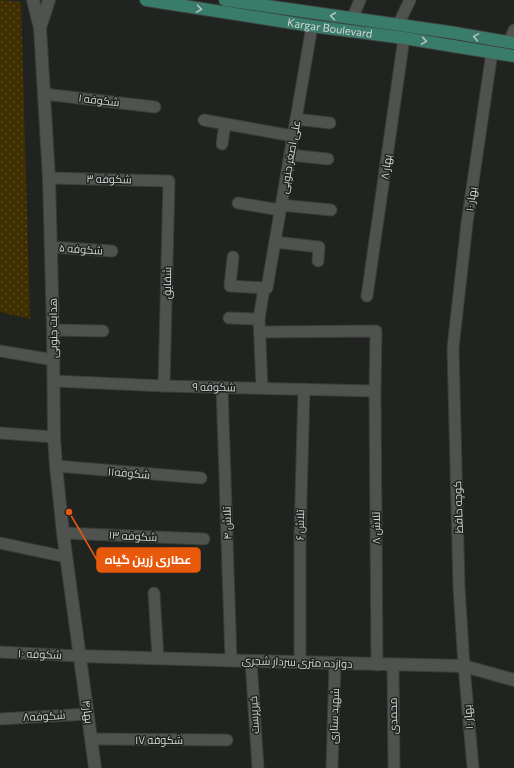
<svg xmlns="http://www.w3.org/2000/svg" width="514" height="768" font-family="Commissioner,Cairo,sans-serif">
<defs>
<pattern id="park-dots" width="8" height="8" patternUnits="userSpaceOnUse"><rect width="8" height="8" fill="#3f2e00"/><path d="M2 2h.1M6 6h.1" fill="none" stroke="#5a4c24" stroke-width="1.8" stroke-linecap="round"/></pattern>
</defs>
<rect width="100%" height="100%" fill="#202320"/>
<!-- park -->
<path fill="url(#park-dots)" d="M0 0 21 2 30 319 0 312Z"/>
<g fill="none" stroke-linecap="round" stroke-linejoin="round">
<defs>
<g id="minor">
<path d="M352 19 360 0"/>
<path d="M398 25 410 0"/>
<path d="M509 42 514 30"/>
<path d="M44 94 155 107"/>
<path d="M296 119 330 123"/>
<path d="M204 120 293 136"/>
<path d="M222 144 225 124"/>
<path d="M290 155 328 159"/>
<path d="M49 178 169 181 164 386"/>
<path d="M238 203 280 210"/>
<path d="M281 205 331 210"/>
<path d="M275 242 319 247 318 261"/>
<path d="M51 247 112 251"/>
<path d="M233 257 230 286 267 288 312 26"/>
<path d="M367 296 404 38"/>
<path d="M229 318 259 319"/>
<path d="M53 330 103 331"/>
<path d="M260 332 376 331 375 391 377 665"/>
<path d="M0 351 54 360"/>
<path d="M54 381 164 386 375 391"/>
<path d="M222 387 231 660"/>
<path d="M262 388 259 319 263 294"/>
<path d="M0 433 54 437"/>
<path d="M56 466 201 478"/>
<path d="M63 533 204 539"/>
<path d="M0 543 66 557"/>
<path d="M154 593 158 658"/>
<path d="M0 652 79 656"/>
<path d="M251 661 258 768"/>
<path d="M300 662V535L304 389"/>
<path d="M393 665 394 768"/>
<path d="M0 719 88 714"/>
<path d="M92 739 227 740"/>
<path d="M332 768 335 663"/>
<path d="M473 768 464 666 459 587 453 348 467 223 492 52"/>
</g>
<g id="tertiary">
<path d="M33 0 40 28 49 178 53 330 54 437 56 466 63 533 95 768"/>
<path d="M40 28 49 0"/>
<path d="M79 656 251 661 464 666 514 680"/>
</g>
<g id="primary">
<path id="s1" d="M146 0 312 26 404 38 514 56"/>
<path d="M225 0 449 32 514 43"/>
</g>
</defs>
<!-- minor casing -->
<use href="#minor" stroke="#3b3d3b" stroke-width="13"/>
<!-- tertiary casing -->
<use href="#tertiary" stroke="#3b3d3b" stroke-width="14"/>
<!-- primary casing -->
<use href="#primary" stroke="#3b3d3b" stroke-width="14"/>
<!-- minor -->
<use href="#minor" stroke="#4f524e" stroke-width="11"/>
<!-- tertiary -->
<use href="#tertiary" stroke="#4f524e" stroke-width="12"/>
<!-- primary -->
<use href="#primary" stroke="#3a7c6a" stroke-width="12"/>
</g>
<!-- one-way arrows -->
<defs><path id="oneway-chevron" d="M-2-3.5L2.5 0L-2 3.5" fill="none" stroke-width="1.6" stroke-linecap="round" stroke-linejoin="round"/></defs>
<g stroke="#b6c5c0">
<use href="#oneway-chevron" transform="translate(199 9) rotate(9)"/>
<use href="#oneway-chevron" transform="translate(333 16) rotate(-172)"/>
<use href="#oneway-chevron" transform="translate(476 37) rotate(-170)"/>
<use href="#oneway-chevron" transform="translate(424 41) rotate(9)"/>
</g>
<g text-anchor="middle" stroke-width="3" stroke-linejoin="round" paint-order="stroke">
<!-- street labels -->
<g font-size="11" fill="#d5d7d5" stroke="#202320">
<text dy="4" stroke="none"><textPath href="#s1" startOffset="186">Kargar Boulevard</textPath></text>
<text transform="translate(99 100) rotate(7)" y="4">شکوفه ۱</text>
<text transform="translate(290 157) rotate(-80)" y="4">علی اصغر جنوبی</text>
<text transform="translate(386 167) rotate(-82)" y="4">بهار ۸</text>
<text transform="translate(109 179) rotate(1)" y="4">شکوفه ۳</text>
<text transform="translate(471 199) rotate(-82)" y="4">بهار ۱۰</text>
<text transform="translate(81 249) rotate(4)" y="4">شکوفه ۵</text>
<text transform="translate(167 283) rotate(-89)" y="4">شقایق</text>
<text transform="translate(53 328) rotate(-91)" y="4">هدایت جنوبی</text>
<text transform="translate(214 387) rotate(1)" y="4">شکوفه ۹</text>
<text transform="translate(129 473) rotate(5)" y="4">شکوفه۱۱</text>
<text transform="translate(458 507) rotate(-92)" y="4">کوچه حافظ</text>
<text transform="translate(227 523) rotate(-92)" y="4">تلاش ۴</text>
<text transform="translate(300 525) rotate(-89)" y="4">تلاش ۶</text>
<text transform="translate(376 528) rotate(-91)" y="4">تلاش ۸</text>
<text transform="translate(133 536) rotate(3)" y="4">شکوفه ۱۳</text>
<text transform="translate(40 654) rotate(2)" y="4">شکوفه ۱۰</text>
<text transform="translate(297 662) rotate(2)" y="4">دوازده متری سردار شجری</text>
<text transform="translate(88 712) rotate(82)" y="4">بهار۴</text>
<text transform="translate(254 715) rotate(-93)" y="4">خیرپرست</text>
<text transform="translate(44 716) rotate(-3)" y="4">شکوفه۸</text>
<text transform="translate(334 716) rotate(-88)" y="4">شهید ستاری</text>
<text transform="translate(393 716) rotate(-91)" y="4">محمدی</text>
<text transform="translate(468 717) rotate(-95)" y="4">بهار ۱۰</text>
<text x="159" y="744">شکوفه ۱۷</text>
</g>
</g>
<!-- callouts -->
<path fill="none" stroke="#e8590c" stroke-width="1.5" d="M69 512L97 560"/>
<circle fill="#e8590c" stroke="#202320" stroke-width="1.5" cx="69" cy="512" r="4"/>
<rect fill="#e8590c" stroke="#e8590c" stroke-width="1.5" x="97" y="548" width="103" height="24" rx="4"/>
<g font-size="12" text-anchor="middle" font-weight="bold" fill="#fff">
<text x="148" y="564">عطاری زرین گیاه</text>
</g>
</svg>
